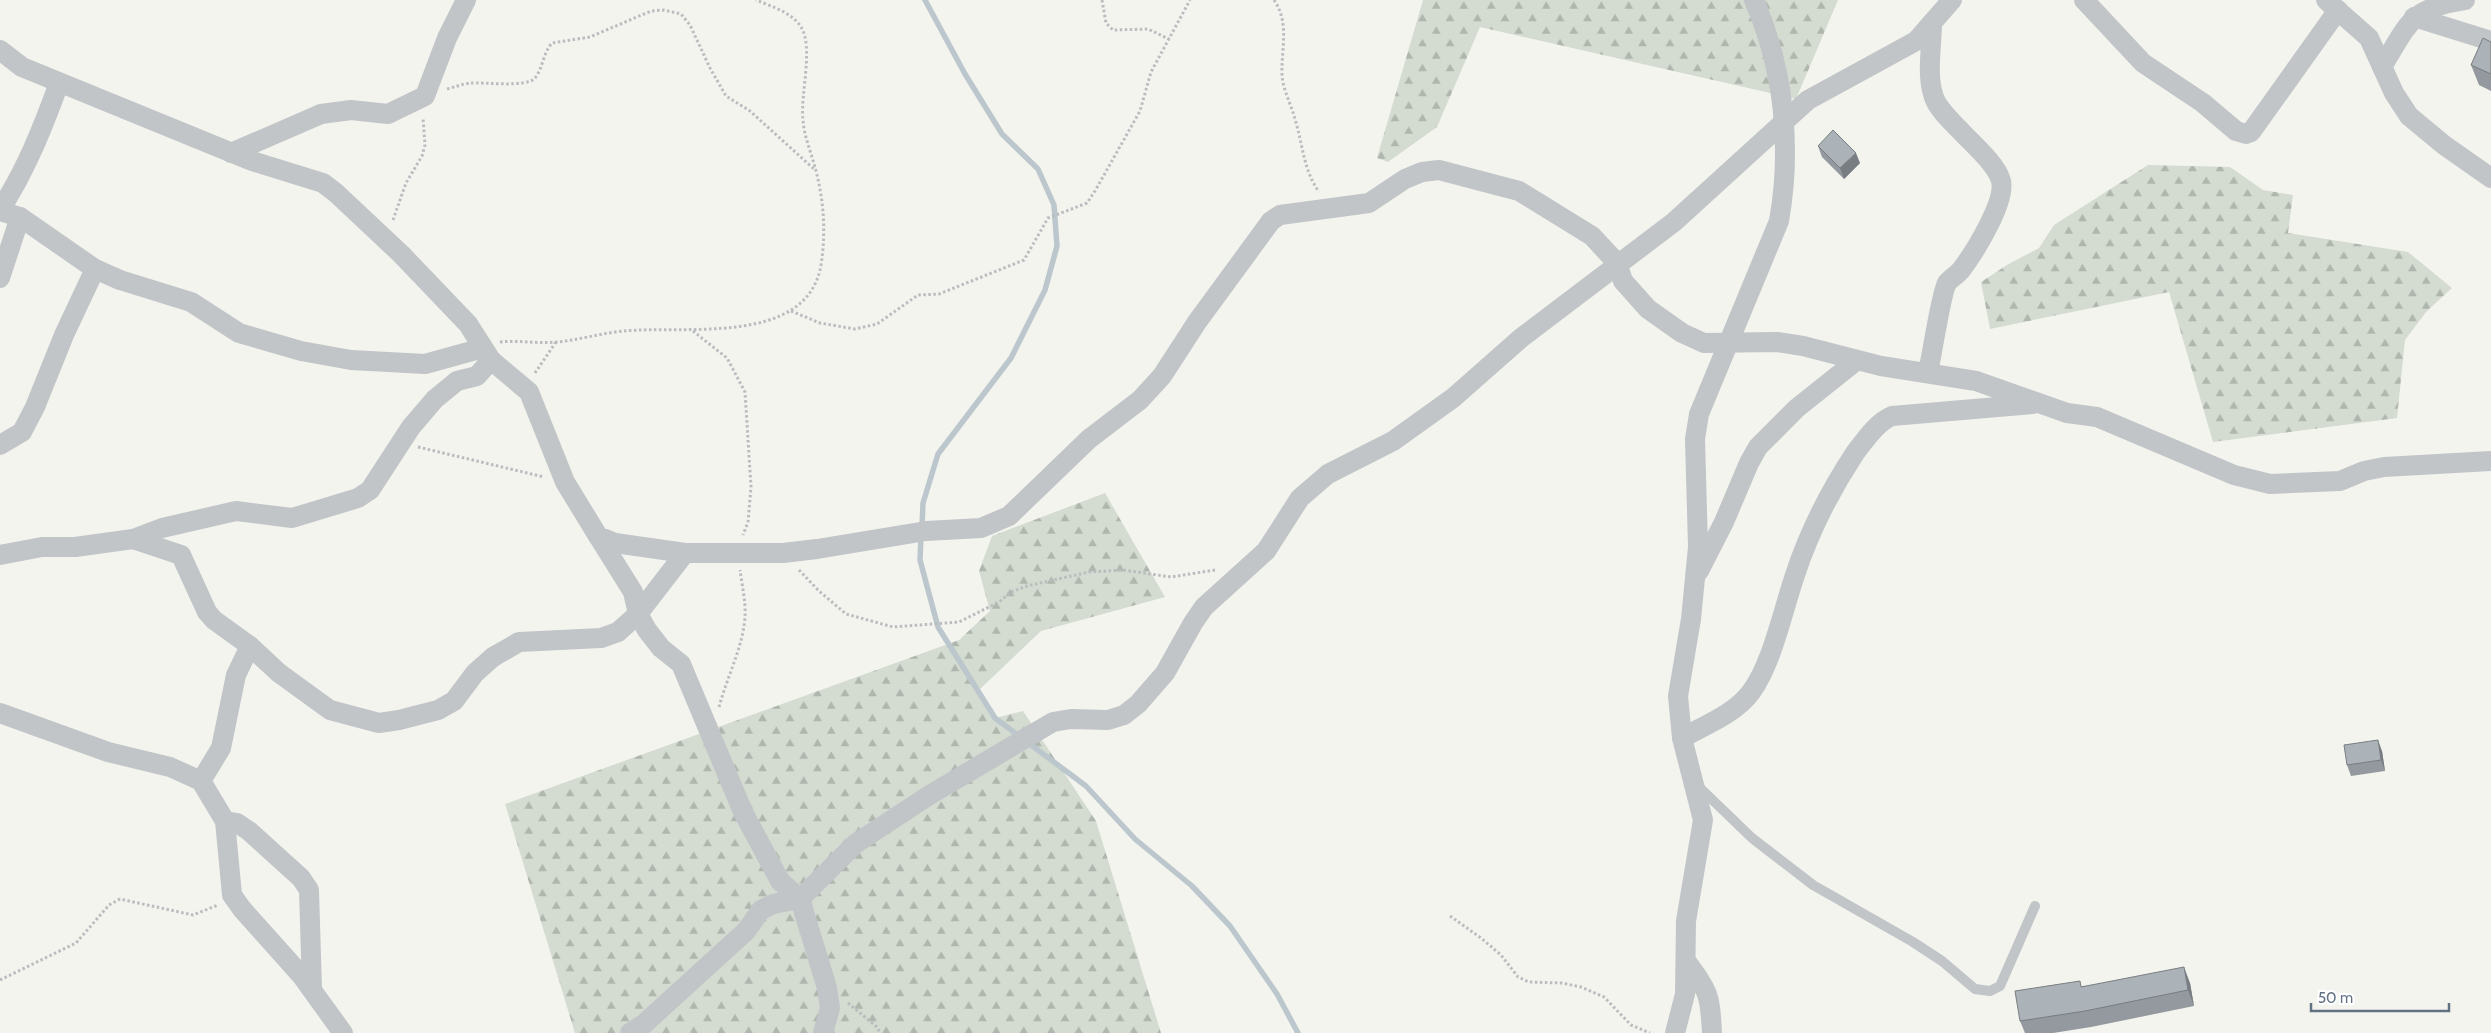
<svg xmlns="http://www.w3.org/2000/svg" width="2491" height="1033" font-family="Cabin,sans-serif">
<defs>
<pattern id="forest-firs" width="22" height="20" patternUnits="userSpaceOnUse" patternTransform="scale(1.25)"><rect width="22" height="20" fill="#d4dbd0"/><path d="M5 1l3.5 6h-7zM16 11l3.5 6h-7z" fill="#afb6ae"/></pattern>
</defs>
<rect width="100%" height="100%" fill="#f4f4ef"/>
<!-- forest -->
<g fill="url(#forest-firs)">
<path d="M1423 0H1838L1796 99 1480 27 1437 127 1388 162 1377 158Z"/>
<path d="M2148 165 2230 167 2263 190 2293 195 2288 233 2408 252 2452 288 2426 312 2405 340 2397 418 2213 442 2169 292 1990 329 1981 282 2007 265 2039 248 2054 225Z"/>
<path d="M1105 493 1165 597 1041 631 979 690 995 718 1023 711 1096 821 1161 1033H575L505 804 959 640 990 611 979 571 992 536Z"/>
</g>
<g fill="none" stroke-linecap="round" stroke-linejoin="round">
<!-- stream -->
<g stroke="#bbc7cc" stroke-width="5.5">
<path d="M922 527 923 503 938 454 1011 358 1045 290 1057 246 1054 205 1038 169 1002 134 965 74 925 0"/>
<path d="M921 536 920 560 938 627 995 718 1086 786 1135 839 1192 886 1230 926 1277 994 1298 1033"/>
</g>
<!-- path -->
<g stroke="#babdbf" stroke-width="3" stroke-dasharray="2.5 2.5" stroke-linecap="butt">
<path d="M1102 0 1106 23 1113 30 1148 29 1169 39"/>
<path d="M1274 0C1290 23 1281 49 1282 75 1283 90 1291 104 1295 119 1303 145 1303 169 1319 192"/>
<path d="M447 89C455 87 462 84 470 83 484 82 527 88 535 78 543 68 543 53 552 43L590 37 651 11 664 10 681 14 690 25 710 68 726 96 750 111 814 169"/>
<path d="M393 220 406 183 422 156 425 145 423 118"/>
<path d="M791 311 820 323 855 329 877 324 918 295 939 294 1024 260 1048 218 1087 203 1095 191 1140 111 1151 72 1190 0"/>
<path d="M693 331 727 358 745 392 751 487 748 522 743 535"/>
<path d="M500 342C519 340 538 344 557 342 579 340 601 333 624 331 683 325 807 347 821 265 826 233 824 202 816 171 812 154 804 137 803 120 800 94 814 48 801 27 792 12 770 6 756 0"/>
<path d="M535 373 556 342"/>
<path d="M418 447 544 477"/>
<path d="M799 570 819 591 846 614 893 627 959 622 999 602 1011 592 1027 586 1089 572 1123 570 1171 577 1215 570"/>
<path d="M719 707C727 677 743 647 745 617 746 602 742 585 740 570"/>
<path d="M1450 916 1481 938 1501 955 1518 977 1529 982 1562 983 1581 987 1604 997 1631 1025 1650 1033"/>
<path d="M0 980 76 943 109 905 120 899 193 915 218 905"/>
<path d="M848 1003 877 1027 880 1033"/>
</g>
<!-- lane -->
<path stroke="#c1c5c8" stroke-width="10" d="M1698 786 1752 838 1813 885 1913 942 1942 961 1975 989 1990 991 2000 986 2035 906"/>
<!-- street -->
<g stroke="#c1c5c8" stroke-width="20">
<path d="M2084 0 2143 63 2203 103 2236 131 2246 134 2251 132 2338 10"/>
<path d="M2326 0 2369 38 2394 93 2409 116 2444 145 2491 178"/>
<path d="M2414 17 2491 41"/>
<path d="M0 50 22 67 252 161 323 183 336 193 401 254 468 324 491 360 529 392 565 482 598 536 615 543 685 553H783L817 549 926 531 981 528 1009 516 1089 439 1140 400 1162 376 1197 322 1271 221 1280 215 1369 203 1405 179 1422 172 1439 170 1519 191 1592 236 1617 263 1623 281 1648 309 1682 333 1704 343 1777 342 1803 346 1881 366 1976 381 2067 413 2097 417 2234 475 2270 484 2340 481 2364 471 2384 467 2491 461"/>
<path d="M2382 67C2409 23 2410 8 2465 0"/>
<path d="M231 153 321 114 351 110 388 114 425 96 447 38 466 0"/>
<path d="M0 210C26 170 43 127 59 83"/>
<path d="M0 211 20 217 95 269 120 280 191 302 239 333 301 351 351 360 425 364 483 348"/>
<path d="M0 278 20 217"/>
<path d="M1928 372C1932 356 1941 293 1947 283 1951 278 1957 275 1961 270 1974 253 2006 202 2001 181 1995 157 1950 127 1936 102 1925 80 1932 47 1932 23"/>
<path d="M0 445 22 432 35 407 64 335 95 269"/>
<path d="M598 536 633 592 638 614 647 630 661 648 681 664 743 812 780 881 800 899 827 988 830 1008 823 1033"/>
<path d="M133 539 162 528 236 511 292 518 358 498 370 490 411 427 435 399 457 381 477 376 491 360"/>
<path d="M0 555 42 547H75L133 539 181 555 207 612 214 620 250 646 236 675 221 748 201 781 225 821 232 895 242 909 301 975 343 1033"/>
<path d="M1699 571 1724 522 1749 463 1758 447 1797 408 1856 361"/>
<path d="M250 646 279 673 330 710 379 723 399 720 438 710 454 701 475 673 493 657 519 642 601 638 618 632 638 614 685 553"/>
<path d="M0 713 108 752 170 767 201 781"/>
<path d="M1682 738C1705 725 1735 714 1751 692 1772 664 1783 610 1795 575 1809 532 1830 491 1855 453 1865 440 1877 422 1892 416L2033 404"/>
<path d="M225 821 237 823 249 831 301 878 309 890 312 989"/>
<path d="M1686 961C1709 992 1710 994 1712 1033"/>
<path d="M630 1033 644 1024 746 931 761 910 773 904 800 899 855 844 928 796 1053 722 1071 719 1108 720 1124 715 1138 704 1165 673 1193 623 1204 607 1266 551 1300 498 1328 474 1393 441 1453 398 1521 338 1674 222 1808 100 1916 41 1952 0"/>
<path d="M1675 1033 1685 994 1686 921 1703 820 1682 738 1678 696 1691 619 1698 547 1695 439 1699 414 1779 221C1792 147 1784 69 1754 0"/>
</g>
</g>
<!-- wall -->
<g fill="#93999e">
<path d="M2491 42V91L2479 85 2471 65Z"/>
<path d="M1818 146 1860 163 1844 179 1822 157Z"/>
<path d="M2382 751 2385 771 2351 776 2347 765Z"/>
<path d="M2190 983 2194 1006 2091 1027 2053 1033H2025L2020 1021 2082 986Z"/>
</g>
<!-- shaded-wall -->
<g fill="#787d81">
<path d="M1856 153 1860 163 1844 179 1840 168Z"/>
<path d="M2378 740 2382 751 2385 771 2381 760Z"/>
<path d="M2184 967 2190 983 2194 1006 2188 990Z"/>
</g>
<!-- building -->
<g fill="#abb2b8" stroke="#787d81">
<path d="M2483 38 2491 42V74L2471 65Z"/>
<path d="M1833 130 1856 153 1840 168 1818 146Z"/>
<path d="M2378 740 2381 760 2347 765 2344 745Z"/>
<path d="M2184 967 2188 990 2085 1011 2020 1021 2015 991 2080 981 2081 987Z"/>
</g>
<!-- scale -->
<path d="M2311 1003v8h138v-8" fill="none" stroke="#617283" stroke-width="2.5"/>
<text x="2318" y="1003" font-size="15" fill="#617283" stroke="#ffffff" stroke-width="4" paint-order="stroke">50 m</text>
</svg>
